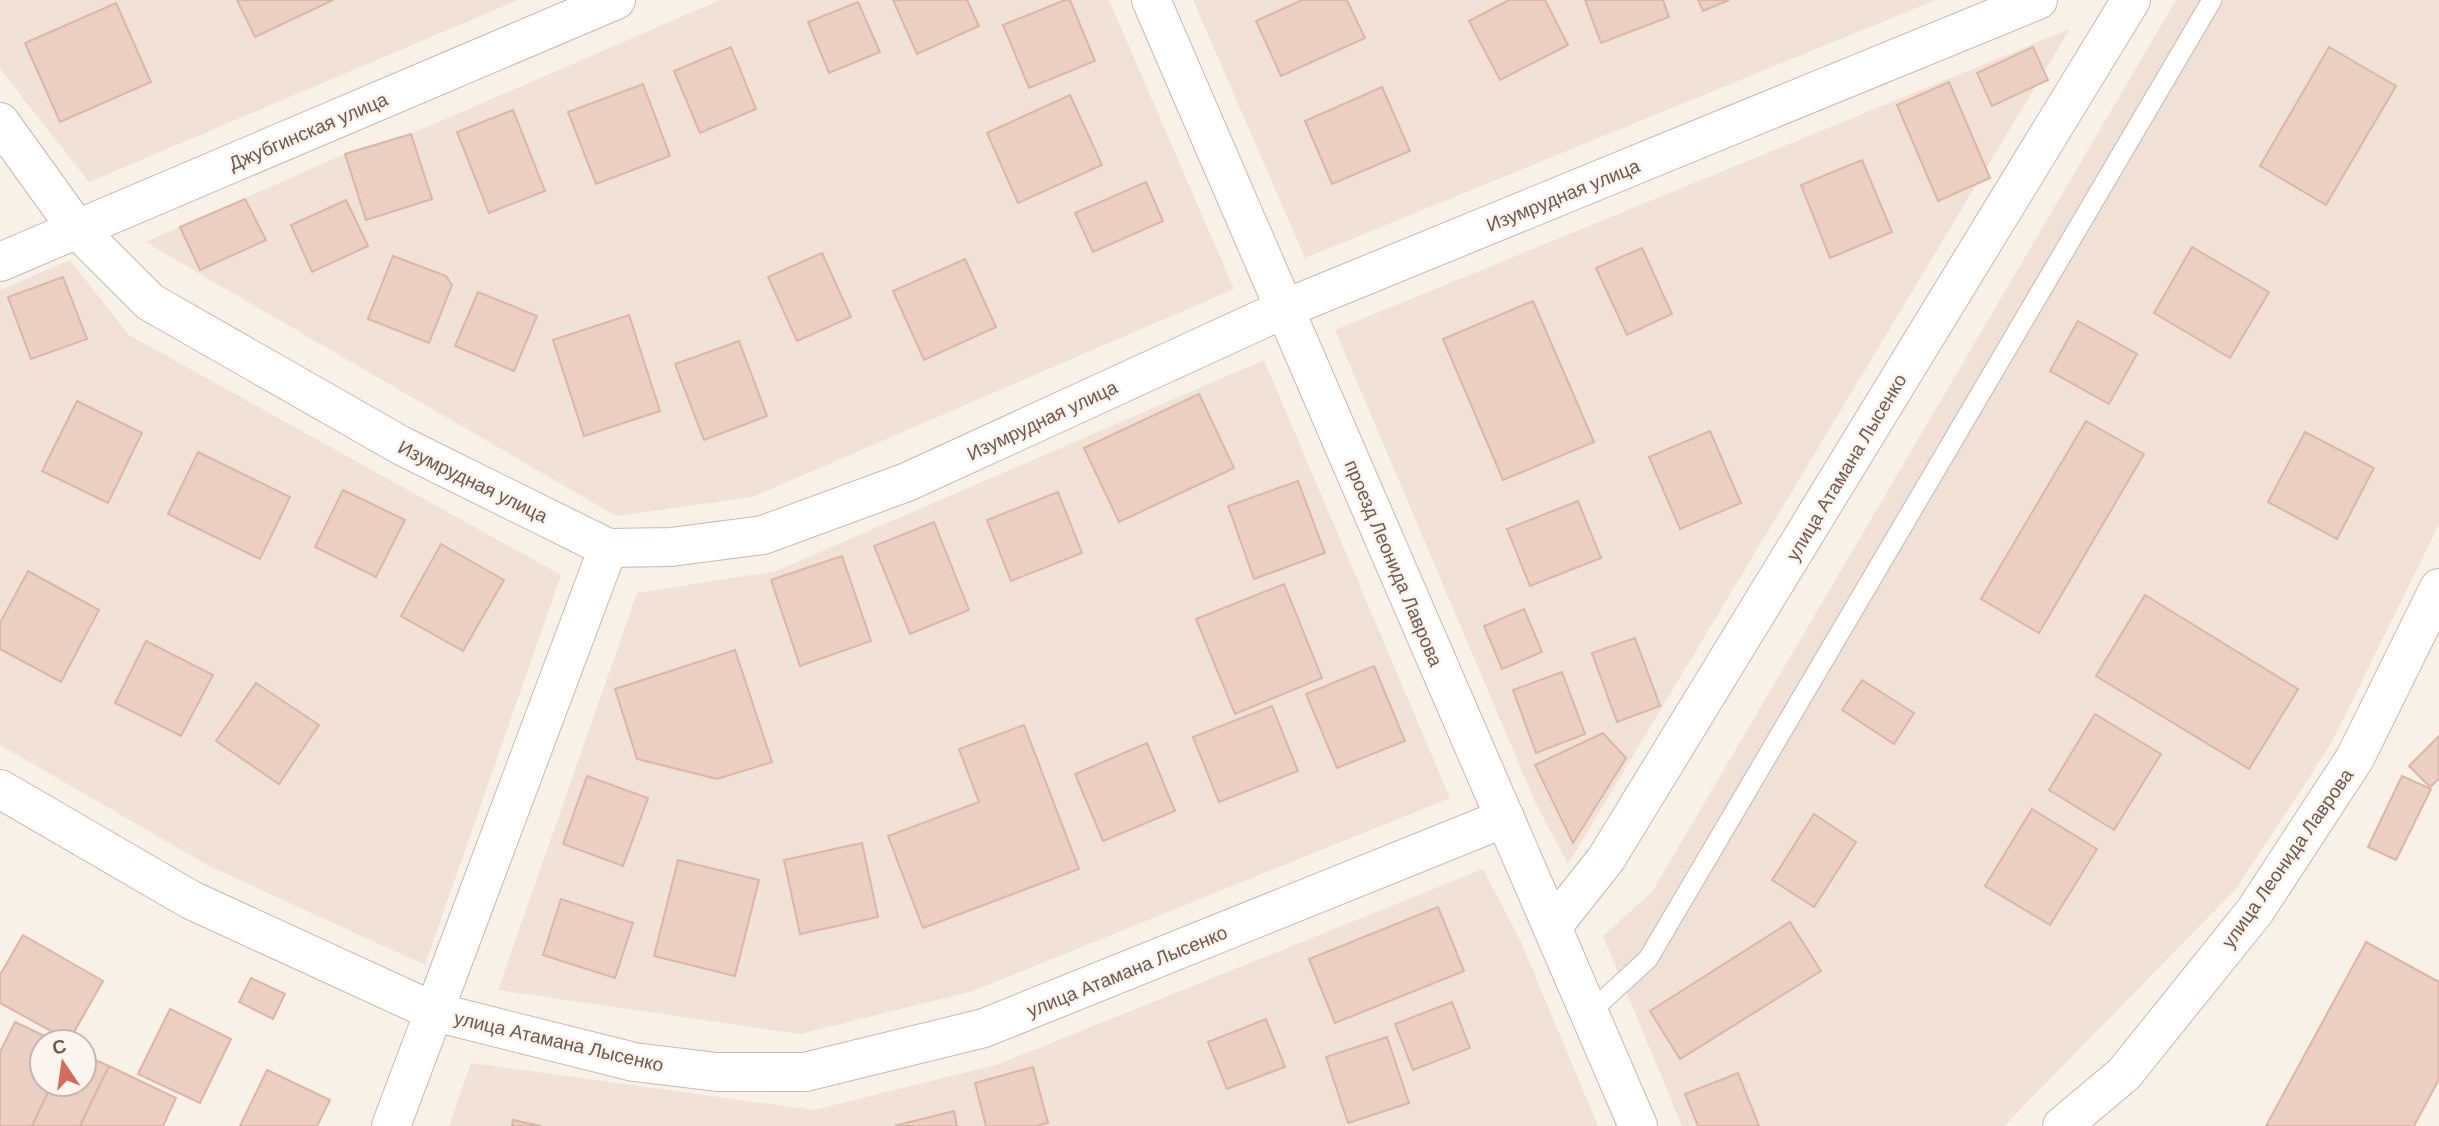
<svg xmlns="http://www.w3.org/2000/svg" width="2439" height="1126" font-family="'DM Sans',sans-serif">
<rect width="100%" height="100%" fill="#f9f1e7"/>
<!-- residential -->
<g fill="#f0e2d6">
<path d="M0 0H518L89 182 0 69Z"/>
<path d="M720 0H1109L1234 289 752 497 616 516 145 242 345 154 411 134Z"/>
<path d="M1193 0H1936L1305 258Z"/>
<path d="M2176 0H2439V524L2331 744 2236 889 2004 1126H1682L1603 936 1652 892Z"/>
<path d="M2070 29 1568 864 1536 804 1335 330Z"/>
<path d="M70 260 129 335 561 575 425 965 209 866 0 745V290Z"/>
<path d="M1264 360 1450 798 973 991 800 1034 498 990 637 593 776 571Z"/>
<path d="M1483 869 1521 942 1598 1126H449L471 1063 814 1110 999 1064Z"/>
</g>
<!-- building -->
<g fill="#ebcfc2" stroke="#dcb5a5" stroke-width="2">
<path d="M237 0H333L255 37Z"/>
<path d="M893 0H967L979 26 917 54Z"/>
<path d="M1065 0H1070L1095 61 1029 88 1003 25Z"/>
<path d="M1302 0H1347L1365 38 1281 76 1256 21Z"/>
<path d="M1509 0H1545L1568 45 1500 80 1469 21Z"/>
<path d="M1585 0H1663L1669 17 1601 43Z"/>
<path d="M1698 0H1729L1703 11Z"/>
<path d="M858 2 880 52 829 73 808 22Z"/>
<path d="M116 3 151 82 60 122 25 43Z"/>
<path d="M731 47 756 109 700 133 674 71Z"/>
<path d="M2033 47 2048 80 1992 106 1977 73Z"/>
<path d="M2329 47 2396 86 2326 205 2260 166Z"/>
<path d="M1949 82 1990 178 1938 201 1897 105Z"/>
<path d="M643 84 670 156 596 184 568 112Z"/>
<path d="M1382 87 1410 151 1332 184 1305 121Z"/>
<path d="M1070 95 1102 165 1018 203 987 133Z"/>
<path d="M513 110 545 191 489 213 457 132Z"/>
<path d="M411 134 432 199 366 220 345 154Z"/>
<path d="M1862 160 1892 232 1830 258 1801 185Z"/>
<path d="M1146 182 1163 221 1093 252 1075 213Z"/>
<path d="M245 199 266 240 200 270 180 227Z"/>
<path d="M346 200 368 246 312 272 291 225Z"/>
<path d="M2192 247 2269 292 2230 358 2154 313Z"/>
<path d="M1642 248 1672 314 1627 335 1596 268Z"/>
<path d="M822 253 851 317 797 341 768 277Z"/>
<path d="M393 256 446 276 452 285 429 343 368 319Z"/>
<path d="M965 259 996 327 924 360 893 291Z"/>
<path d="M63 277 87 339 31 359 8 297Z"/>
<path d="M478 292 537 316 514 371 455 346Z"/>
<path d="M1533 301 1594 442 1503 480 1443 339Z"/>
<path d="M629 315 660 411 584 436 553 340Z"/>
<path d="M2078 321 2137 354 2109 404 2050 371Z"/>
<path d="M739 341 767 416 704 440 675 364Z"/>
<path d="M1199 394 1234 468 1119 522 1084 448Z"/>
<path d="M77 401 142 433 108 503 42 471Z"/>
<path d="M2086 421 2144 454 2039 633 1981 599Z"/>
<path d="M1710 431 1741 503 1680 529 1649 457Z"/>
<path d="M2305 432 2374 468 2337 539 2268 502Z"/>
<path d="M198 452 290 497 260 559 168 514Z"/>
<path d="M1298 481 1325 553 1254 579 1228 506Z"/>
<path d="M343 490 405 520 376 577 315 547Z"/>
<path d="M1058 492 1082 553 1011 581 987 520Z"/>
<path d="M1578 501 1601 558 1530 586 1507 529Z"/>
<path d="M934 522 969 610 910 634 874 546Z"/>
<path d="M441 544 504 580 463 651 401 616Z"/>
<path d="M842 556 871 641 800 666 771 580Z"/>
<path d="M28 571 99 610 61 682 0 649V623Z"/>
<path d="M1284 584 1322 678 1235 714 1196 619Z"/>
<path d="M2145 595 2298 689 2249 769 2096 676Z"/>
<path d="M1524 609 1542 652 1502 669 1484 626Z"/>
<path d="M1635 638 1660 706 1617 722 1592 653Z"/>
<path d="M146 641 213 675 181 736 115 703Z"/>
<path d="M735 650 772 762 717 779 637 759 615 689Z"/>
<path d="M1374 666 1405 741 1337 768 1306 694Z"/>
<path d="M1562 672 1585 734 1536 753 1513 690Z"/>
<path d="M1862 680 1914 713 1894 744 1842 710Z"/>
<path d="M256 683 319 725 279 784 216 741Z"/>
<path d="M1272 706 1298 771 1219 802 1193 737Z"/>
<path d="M2095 714 2161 754 2114 830 2049 790Z"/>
<path d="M1024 725 1079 869 923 928 888 836 979 802 959 749Z"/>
<path d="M1603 733 1626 758 1573 843 1535 765Z"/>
<path d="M2439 736V779L2430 787 2409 766Z"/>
<path d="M1147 743 1175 811 1103 841 1075 774Z"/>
<path d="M587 776 648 798 623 866 563 844Z"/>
<path d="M2402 776 2431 789 2396 860 2368 847Z"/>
<path d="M2032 809 2097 849 2050 925 1985 886Z"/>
<path d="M1814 814 1856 842 1814 907 1772 880Z"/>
<path d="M862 843 878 917 800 934 784 860Z"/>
<path d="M678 860 759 880 735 976 654 956Z"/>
<path d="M561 899 633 923 615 978 543 955Z"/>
<path d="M1438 907 1464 971 1335 1023 1309 959Z"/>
<path d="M1790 922 1821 971 1680 1059 1650 1011Z"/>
<path d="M23 935 103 981 69 1041 0 1003V975Z"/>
<path d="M2366 942 2439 982V1079L2414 1126H2266Z"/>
<path d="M251 978 285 994 273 1019 239 1002Z"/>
<path d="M1452 1002 1470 1048 1413 1070 1395 1024Z"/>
<path d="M170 1009 231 1039 200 1103 138 1074Z"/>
<path d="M1266 1019 1285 1067 1227 1089 1208 1042Z"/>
<path d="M15 1022 57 1042H42V1084H52L32 1126H0V1052Z"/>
<path d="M1387 1037 1409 1103 1348 1123 1326 1057Z"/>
<path d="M84 1055 109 1066 80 1126H32L52 1084H84Z"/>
<path d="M109 1066 176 1098 163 1126H80Z"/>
<path d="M1033 1067 1048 1123 1036 1126H986L975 1083Z"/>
<path d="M267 1070 330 1100 317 1126H240Z"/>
<path d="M1738 1073 1759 1126H1698L1685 1094Z"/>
<path d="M954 1111 957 1126H894Z"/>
<path d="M513 1120 541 1126H512Z"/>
</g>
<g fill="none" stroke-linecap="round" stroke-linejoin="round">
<defs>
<path id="service" d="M1589 1013 1648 959 2212 0"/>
<g id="minor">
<path d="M1151 0 1638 1126"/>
<path d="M0 122 77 229 150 302 402 446 608 548 671 547 763 535 907 482 1284 309 2038 0"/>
<path d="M0 262 616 0"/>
<path d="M0 789 191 900 435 1012 634 1062 717 1072H805L984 1028 1505 818"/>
<path d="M1552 927 1606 859 2131 0"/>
<path d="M391 1126 608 548"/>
<path d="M2062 1126 2124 1074 2255 911 2355 758 2439 588"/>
</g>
</defs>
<!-- service casing -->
<use href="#service" stroke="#c9b8ae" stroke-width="21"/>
<!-- minor casing -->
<use href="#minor" stroke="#c9b8ae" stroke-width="40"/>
<!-- service -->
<use href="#service" stroke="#fff" stroke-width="19"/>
<!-- minor -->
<use href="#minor" stroke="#fff" stroke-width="38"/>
</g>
<g text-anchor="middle" stroke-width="5" stroke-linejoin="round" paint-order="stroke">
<!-- street labels -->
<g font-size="19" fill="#6f584f" stroke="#fdf5ed">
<text transform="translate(308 131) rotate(-23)" y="7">Джубгинская улица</text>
<text transform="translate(1563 195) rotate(-22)" y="7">Изумрудная улица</text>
<text transform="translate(1042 420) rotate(-25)" y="7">Изумрудная улица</text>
<text transform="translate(1846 467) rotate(-59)" y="7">улица Атамана Лысенко</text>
<text transform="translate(473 481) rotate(26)" y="7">Изумрудная улица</text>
<text transform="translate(1394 563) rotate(67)" y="7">проезд Леонида Лаврова</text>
<text transform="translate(2287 858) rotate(-55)" y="7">улица Леонида Лаврова</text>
<text transform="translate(1127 971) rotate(-22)" y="7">улица Атамана Лысенко</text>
<text transform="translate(559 1041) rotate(13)" y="7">улица Атамана Лысенко</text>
</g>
</g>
<!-- north arrow -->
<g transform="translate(63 1063) rotate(347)"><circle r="33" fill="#fdf5ed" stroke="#c4b6ae" stroke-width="2"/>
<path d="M0-5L12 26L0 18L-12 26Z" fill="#d36c5c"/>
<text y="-10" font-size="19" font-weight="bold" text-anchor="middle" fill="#6f584f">С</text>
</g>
</svg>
